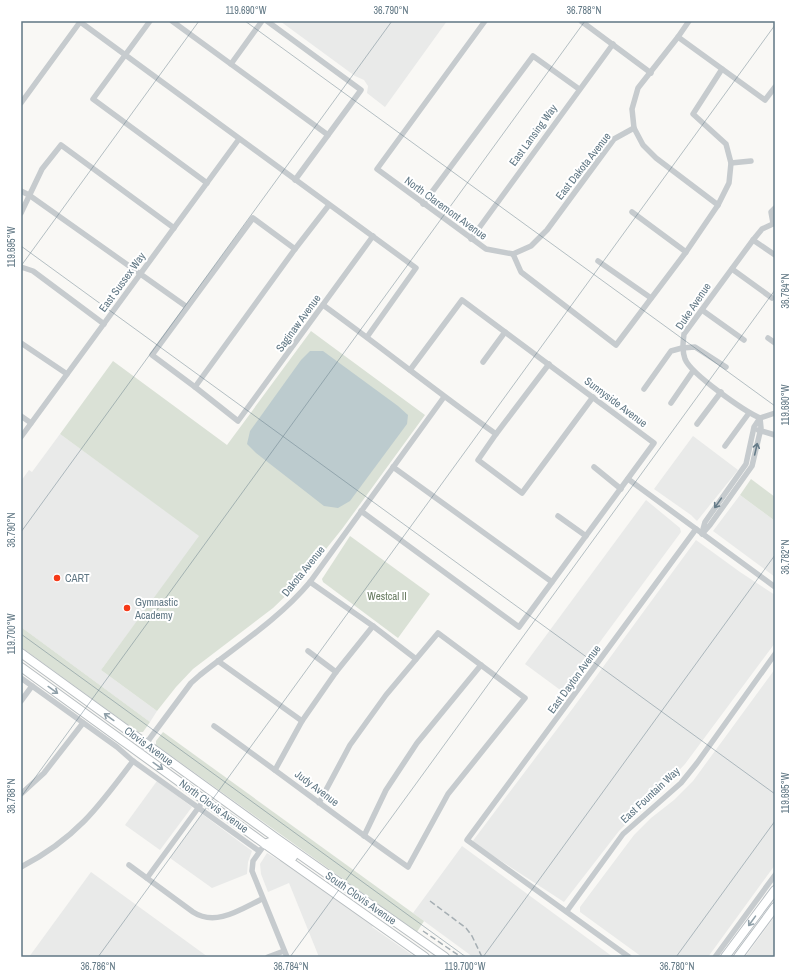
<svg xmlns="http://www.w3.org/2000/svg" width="796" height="978" font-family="'Archivo Narrow',sans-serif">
<rect width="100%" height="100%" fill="#f9f8f5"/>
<!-- built -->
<g fill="#e9eae9">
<path d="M280 21H447L385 107 367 93 368 86 364 80 355 76Z"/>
<path d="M60 434 200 536 101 670 157 711 150 722 21 627V481L29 470 32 472Z"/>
<path d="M693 436 738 470 697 521 691 515 654 489Z"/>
<path d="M740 495 775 521V577L713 531Z"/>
<path d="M646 500 680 528 681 532 563 692 525 664Z"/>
<path d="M696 540 740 572 775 595V643L685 764 671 779 619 831 564 902 472 842 573 708Z"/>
<path d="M775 669V865L708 957H642L580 912V907L634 835 651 818 674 800 693 781Z"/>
<path d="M157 781 192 807 160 850 125 825Z"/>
<path d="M202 814 252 851 248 862 247 874 212 888 170 858Z"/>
<path d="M462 846 613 957H473L413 913Z"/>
<path d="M276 852 374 924 372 927 415 957H319L289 883 268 892 261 874 260 864 267 853 280 861Z"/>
<path d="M91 872 208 957H29Z"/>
<path d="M775 916V957H745Z"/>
</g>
<!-- green -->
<g fill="#dae1d6">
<path d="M311 331 425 415 342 529 298 584 273 608 193 669 176 687 157 711 101 670 199 536 60 434 113 361 227 445Z"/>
<path d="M751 479 775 497V521L740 495Z"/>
<path d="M350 536 430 594 398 638 323 582 322 579Z"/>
<path d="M21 627 150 722 143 732H138L21 647Z"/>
<path d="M163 732 424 921 417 932 156 745V741Z"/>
</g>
<!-- water -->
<path fill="#bccbce" d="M310 351H323L398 406 408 415 407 424 350 501 338 508 324 506 256 453 247 444 250 431 301 360Z"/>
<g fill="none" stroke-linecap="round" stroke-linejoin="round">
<defs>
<g id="secondary">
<path d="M725 957 775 890"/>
<path d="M738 957 775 907"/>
</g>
<g id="primary">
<path d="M21 653 276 838 445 957"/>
<path d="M21 667 265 844 425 957"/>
<path d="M265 844 270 842 273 843 293 857"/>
</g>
</defs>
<!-- secondary casing -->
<use href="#secondary" stroke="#b7bec3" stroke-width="10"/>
<!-- primary casing -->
<use href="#primary" stroke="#b8bec1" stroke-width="10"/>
<!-- minor -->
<g stroke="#c6cbce" stroke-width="5.5">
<path d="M79 21 416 268 367 337"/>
<path d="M150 21 93 99 207 183"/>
<path d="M172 21 328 135"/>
<path d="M267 21 361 90 295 180"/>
<path d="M485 21 377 169 486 249 513 254"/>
<path d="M581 21 651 73"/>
<path d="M678 37 765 100 775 87"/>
<path d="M231 64 262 21"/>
<path d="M21 103 80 22"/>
<path d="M634 128 643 145 656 158 718 205"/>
<path d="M731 163 751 161"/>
<path d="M21 191 29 195 187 307"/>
<path d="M423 204 533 56 579 89"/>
<path d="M632 212 686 252"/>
<path d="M21 213 42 169 61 145 174 228"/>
<path d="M773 223 771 212 775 208"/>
<path d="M775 223 762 229 753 240 684 334C683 343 682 350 685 359 691 374 744 411 760 418L775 413"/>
<path d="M471 239 613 44"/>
<path d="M753 240 775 255"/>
<path d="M295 249 253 218 152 355 195 387 238 421 373 236"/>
<path d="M513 254 521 272 616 345 686 252 718 205 729 183 731 163 726 144 693 114 722 69"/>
<path d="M513 254 531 246 547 230 614 139 634 128 632 109 638 88 678 37 689 21"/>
<path d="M598 261 651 298"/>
<path d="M21 267 33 271 104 324"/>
<path d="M732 269 772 298"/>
<path d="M323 305C381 347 437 392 496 434"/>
<path d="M702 310 744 340"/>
<path d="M768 338 775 343"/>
<path d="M21 343 67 374"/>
<path d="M483 362 505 332"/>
<path d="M549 364 496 434 478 460 522 493 593 397"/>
<path d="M195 387 295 249 329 205"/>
<path d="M644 389 671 351 682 348 695 347 726 367"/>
<path d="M671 403 693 371"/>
<path d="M21 416 31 423"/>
<path d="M697 424 721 392"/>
<path d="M758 430 775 435"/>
<path d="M21 437 239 139"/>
<path d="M725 446 749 413"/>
<path d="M393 467 552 582"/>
<path d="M594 467 621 489"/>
<path d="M628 479 775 587"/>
<path d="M361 511 519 627 654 443 462 300 410 370"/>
<path d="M558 516 586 536"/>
<path d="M702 533 705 522 746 464 754 427 760 418"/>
<path d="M702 534 710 525 752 466 761 428 760 418"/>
<path d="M310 582 373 626 416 659"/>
<path d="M308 651 336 672"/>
<path d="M218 661 302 721"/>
<path d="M21 678 117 747 133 761 259 851"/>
<path d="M21 701 32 686"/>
<path d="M214 726C279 772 342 821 408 867L448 794 525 698 438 633 386 695 350 745 319 803"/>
<path d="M139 753 191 683 200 675C238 645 279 619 310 582L444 397"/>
<path d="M275 770 302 721 336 672 373 626"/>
<path d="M21 794 44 773 83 723"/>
<path d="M364 836 386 790 417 743 481 665"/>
<path d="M265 844 253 861 252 871 287 957"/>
<path d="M129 865 193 912C216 927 241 909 262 899"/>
<path d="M21 867C75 839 98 808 133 761"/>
<path d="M147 878 204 800"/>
<path d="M567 911 623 834 681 783 697 763 775 654"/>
<path d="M268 957 284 951"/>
<path d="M629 957 467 840 696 529"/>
<path d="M715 957 775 875"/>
</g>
<!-- secondary -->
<use href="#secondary" stroke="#fff" stroke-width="8"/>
<!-- primary -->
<use href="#primary" stroke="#fff" stroke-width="8"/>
<!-- rail -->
<g stroke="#a5aeb3" stroke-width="1.5" stroke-dasharray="6 3" stroke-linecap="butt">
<path d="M430 901 466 928 472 936 482 957"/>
<path d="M423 931 461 957"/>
</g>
</g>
<!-- one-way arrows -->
<defs><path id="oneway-shaft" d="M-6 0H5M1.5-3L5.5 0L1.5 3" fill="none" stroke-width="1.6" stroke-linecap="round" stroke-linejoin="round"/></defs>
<g stroke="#657b88">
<use href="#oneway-shaft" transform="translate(756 449) rotate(-77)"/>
<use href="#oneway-shaft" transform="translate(718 503) rotate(125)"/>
</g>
<g stroke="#90a0a9">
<use href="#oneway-shaft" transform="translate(53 690) rotate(36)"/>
<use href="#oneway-shaft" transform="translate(109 717) rotate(-144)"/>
<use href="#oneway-shaft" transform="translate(158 766) rotate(36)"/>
<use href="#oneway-shaft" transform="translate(752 921) rotate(126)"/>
</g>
<!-- ticks -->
<path fill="none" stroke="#607784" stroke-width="1" stroke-opacity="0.45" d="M245 21 775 406M21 246 775 794M21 266 199 21M21 532 392 21M21 634 466 957M21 797 585 21M98 957 775 25M290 957 775 290M483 957 775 555M676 957 775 821"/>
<!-- markers -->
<g fill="#f63a18" stroke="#fff" stroke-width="1.5">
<circle cx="57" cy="578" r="4"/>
<circle cx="127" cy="608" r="4"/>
</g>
<g text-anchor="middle" stroke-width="4" stroke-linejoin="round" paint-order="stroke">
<!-- street labels -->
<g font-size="11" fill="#607784" stroke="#fff">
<text transform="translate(533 135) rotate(-54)" y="4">East Lansing Way</text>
<text transform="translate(583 166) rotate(-52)" y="4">East Dakota Avenue</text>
<text transform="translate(446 208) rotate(36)" y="4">North Claremont Avenue</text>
<text transform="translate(122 282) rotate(-54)" y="4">East Sussex Way</text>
<text transform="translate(693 306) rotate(-56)" y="4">Duke Avenue</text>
<text transform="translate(298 323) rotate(-54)" y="4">Saginaw Avenue</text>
<text transform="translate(616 402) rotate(37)" y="4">Sunnyside Avenue</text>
<text transform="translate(303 571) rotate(-51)" y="4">Dakota Avenue</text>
<text transform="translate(574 679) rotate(-54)" y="4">East Dayton Avenue</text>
<text transform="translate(149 746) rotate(36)" y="4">Clovis Avenue</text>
<text transform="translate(317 788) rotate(37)" y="4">Judy Avenue</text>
<text transform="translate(650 795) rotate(-43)" y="4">East Fountain Way</text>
<text transform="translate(214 806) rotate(36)" y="4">North Clovis Avenue</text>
<text transform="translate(361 898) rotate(35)" y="4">South Clovis Avenue</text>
</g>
<!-- poi labels -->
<g font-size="11" fill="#607784" stroke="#fff" text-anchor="start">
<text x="65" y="582">CART</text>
<text x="135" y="606">Gymnastic<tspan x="135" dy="13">Academy</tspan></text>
</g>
<!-- park labels -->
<g font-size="11" fill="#677a60" stroke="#fff">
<text x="387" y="600">Westcal II</text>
</g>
</g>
<!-- border -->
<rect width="796" height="978" fill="none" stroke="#ffffff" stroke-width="44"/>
<rect x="22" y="22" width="752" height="934" fill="none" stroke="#607784" stroke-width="1.5"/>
<g font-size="10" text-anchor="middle" fill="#607784">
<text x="246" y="14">119.690°W</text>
<text x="391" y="14">36.790°N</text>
<text x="584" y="14">36.788°N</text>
<text transform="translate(11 247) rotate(-90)" y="4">119.695°W</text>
<text transform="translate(785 291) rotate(-90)" y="4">36.784°N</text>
<text transform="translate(785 405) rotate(-90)" y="4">119.690°W</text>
<text transform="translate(11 530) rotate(-90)" y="4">36.790°N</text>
<text transform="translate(785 557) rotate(-90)" y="4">36.782°N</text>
<text transform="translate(11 634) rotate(-90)" y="4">119.700°W</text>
<text transform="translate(785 793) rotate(-90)" y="4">119.695°W</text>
<text transform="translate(11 796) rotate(-90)" y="4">36.788°N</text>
<text x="98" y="970">36.786°N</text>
<text x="291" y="970">36.784°N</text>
<text x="465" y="970">119.700°W</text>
<text x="677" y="970">36.780°N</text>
</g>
</svg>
